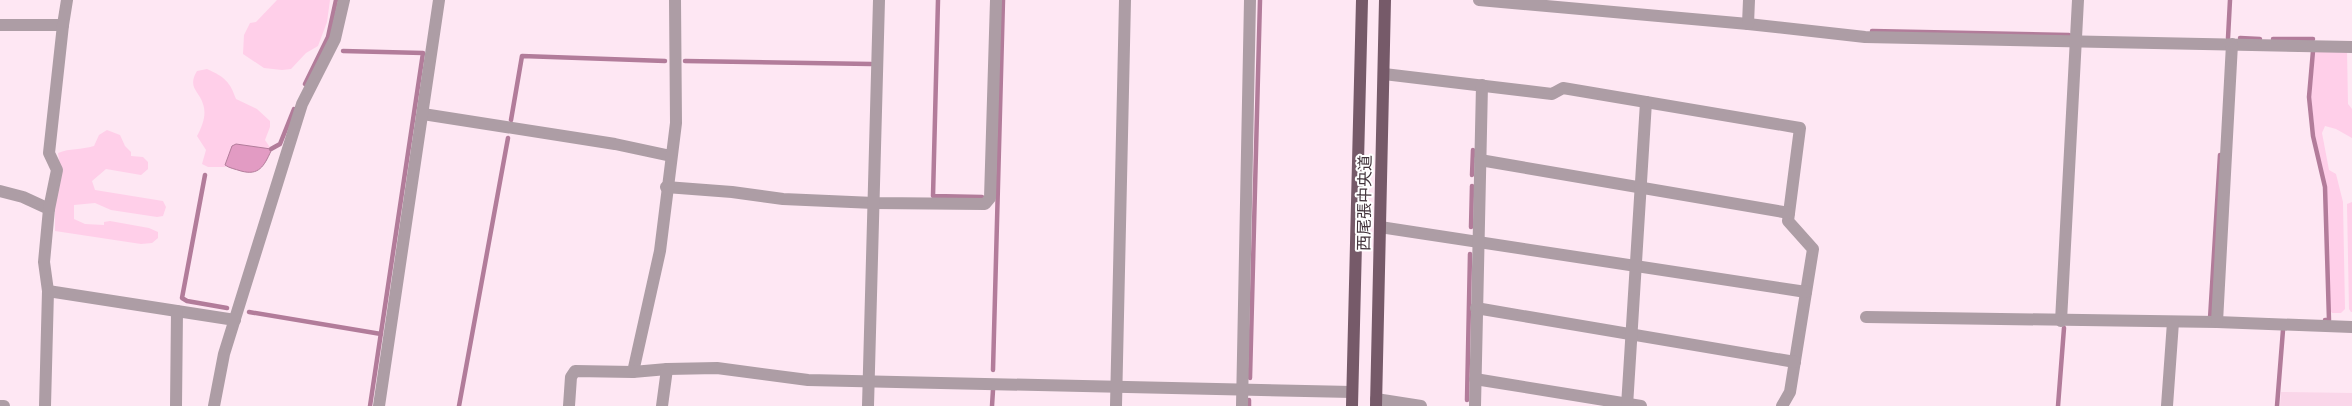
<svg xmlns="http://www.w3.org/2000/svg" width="2352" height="406" font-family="'Zilla Slab','Noto Sans JP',serif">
<rect width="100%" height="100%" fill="#fee7f3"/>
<!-- built -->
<path fill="#fad6e9" d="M2281 392 2352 393V406H2280Z"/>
<!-- green -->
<g fill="#ffcfe9">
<path d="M277 0H330L327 22 318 46 306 53 291 69 282 70 264 68 243 54 244 35 250 23 256 22Z"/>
<path d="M2315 49 2347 50 2348 104 2352 109V138L2336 129 2325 126 2322 133 2329 170 2336 174 2343 202 2345 309 2341 313H2332L2330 311 2326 186 2315 135 2311 97Z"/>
<path d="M207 69C225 77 230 82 236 99L257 109 270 121V127L265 140 271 149 236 144 225 165 226 167H208L202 164 206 150 197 136C202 127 207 115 203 104 199 90 187 88 197 71Z"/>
<path d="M107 130 120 135 125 146 131 152V156L143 157 148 162V169L141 175 106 169 92 181 95 190 163 201 166 207 163 216 157 217 111 210 95 203 74 205V219L85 224 104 225V222L110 221 149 228 158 232V238L152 243 141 244 55 231V202L60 168 58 153C70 148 81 150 94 146L99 135Z"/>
<path d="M2352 202V312H2351L2349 309 2347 204Z"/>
</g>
<!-- water -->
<path fill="#e29bc3" stroke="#b27c9a" d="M236 144 271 149V151C264 166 259 176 241 171 235 169 229 168 225 165L232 146Z"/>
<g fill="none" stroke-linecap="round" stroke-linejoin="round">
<!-- stream -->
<g stroke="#b27c9a" stroke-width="4.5">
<path d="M938 0 933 196 982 197"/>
<path d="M1872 31 2069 35"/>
<path d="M2228 38 2230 0"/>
<path d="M2240 38 2260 39"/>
<path d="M2273 39H2313"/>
<path d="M343 51 423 53 370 406"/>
<path d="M2313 51 2309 97 2313 136 2325 187 2329 320H2325"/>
<path d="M685 61 871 64"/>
<path d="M305 84 328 37 336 0"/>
<path d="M511 120 522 56 665 61"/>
<path d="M271 149 280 144 294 109"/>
<path d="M205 175 182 298 187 301 227 308"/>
<path d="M1472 175 1473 150"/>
<path d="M1471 227 1472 186"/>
<path d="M249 312 381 334"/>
<path d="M2210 319 2220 155"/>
<path d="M993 370 1003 0"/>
<path d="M1250 378 1260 0"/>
<path d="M1467 400 1470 254"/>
<path d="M459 406 508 138"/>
<path d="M992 406 993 390"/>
<path d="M1249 406V400"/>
<path d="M2058 406 2064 328"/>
<path d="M2277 406 2283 330"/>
</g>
<!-- street -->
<g stroke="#ad9da5" stroke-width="12">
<path d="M1479 0 1748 24 1865 37 2352 47"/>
<path d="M1748 24 1749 0"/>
<path d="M0 25H63L67 0"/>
<path d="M1384 74 1552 94 1563 88 1800 128 1788 221 1813 249 1790 392 1782 406"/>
<path d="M423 114 615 144 671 156"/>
<path d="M1480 160 1789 213"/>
<path d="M666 187 732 192 783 199 874 203 985 204 990 198 996 0"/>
<path d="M0 191 23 197 49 209 44 262 48 291 45 406"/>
<path d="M49 209 57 170 49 153 63 25"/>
<path d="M1380 227 1806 292"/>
<path d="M48 291 235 320"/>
<path d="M1476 308 1795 362"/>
<path d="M1866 317 2217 322 2352 327"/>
<path d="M2061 321 2078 0"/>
<path d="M2217 322 2232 44"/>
<path d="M633 372 660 251 676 123 675 0"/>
<path d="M1475 379 1641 406"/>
<path d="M1376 399 1421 406"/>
<path d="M0 406H4"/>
<path d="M176 406 177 311"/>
<path d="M214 406 224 354 302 104 335 39 344 0"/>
<path d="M379 406 439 0"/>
<path d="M569 406 571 377 575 371 633 372 667 369 717 368 808 380 1352 392"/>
<path d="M662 406 667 369"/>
<path d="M868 406 879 0"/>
<path d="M1116 406 1125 0"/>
<path d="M1242 406 1250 0"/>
<path d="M1475 406 1482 85"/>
<path d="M1627 406 1646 102"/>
<path d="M2167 406 2173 322"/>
</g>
<!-- primary -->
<g stroke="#765a69" stroke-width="12">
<path d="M1352 406 1362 0"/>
<path d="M1376 406 1385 0"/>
</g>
</g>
<g text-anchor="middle" stroke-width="4" stroke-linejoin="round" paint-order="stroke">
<!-- street labels -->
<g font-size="16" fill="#43343c" stroke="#fff">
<text transform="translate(1364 203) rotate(-89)" y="6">西尾張中央道</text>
</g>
</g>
</svg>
